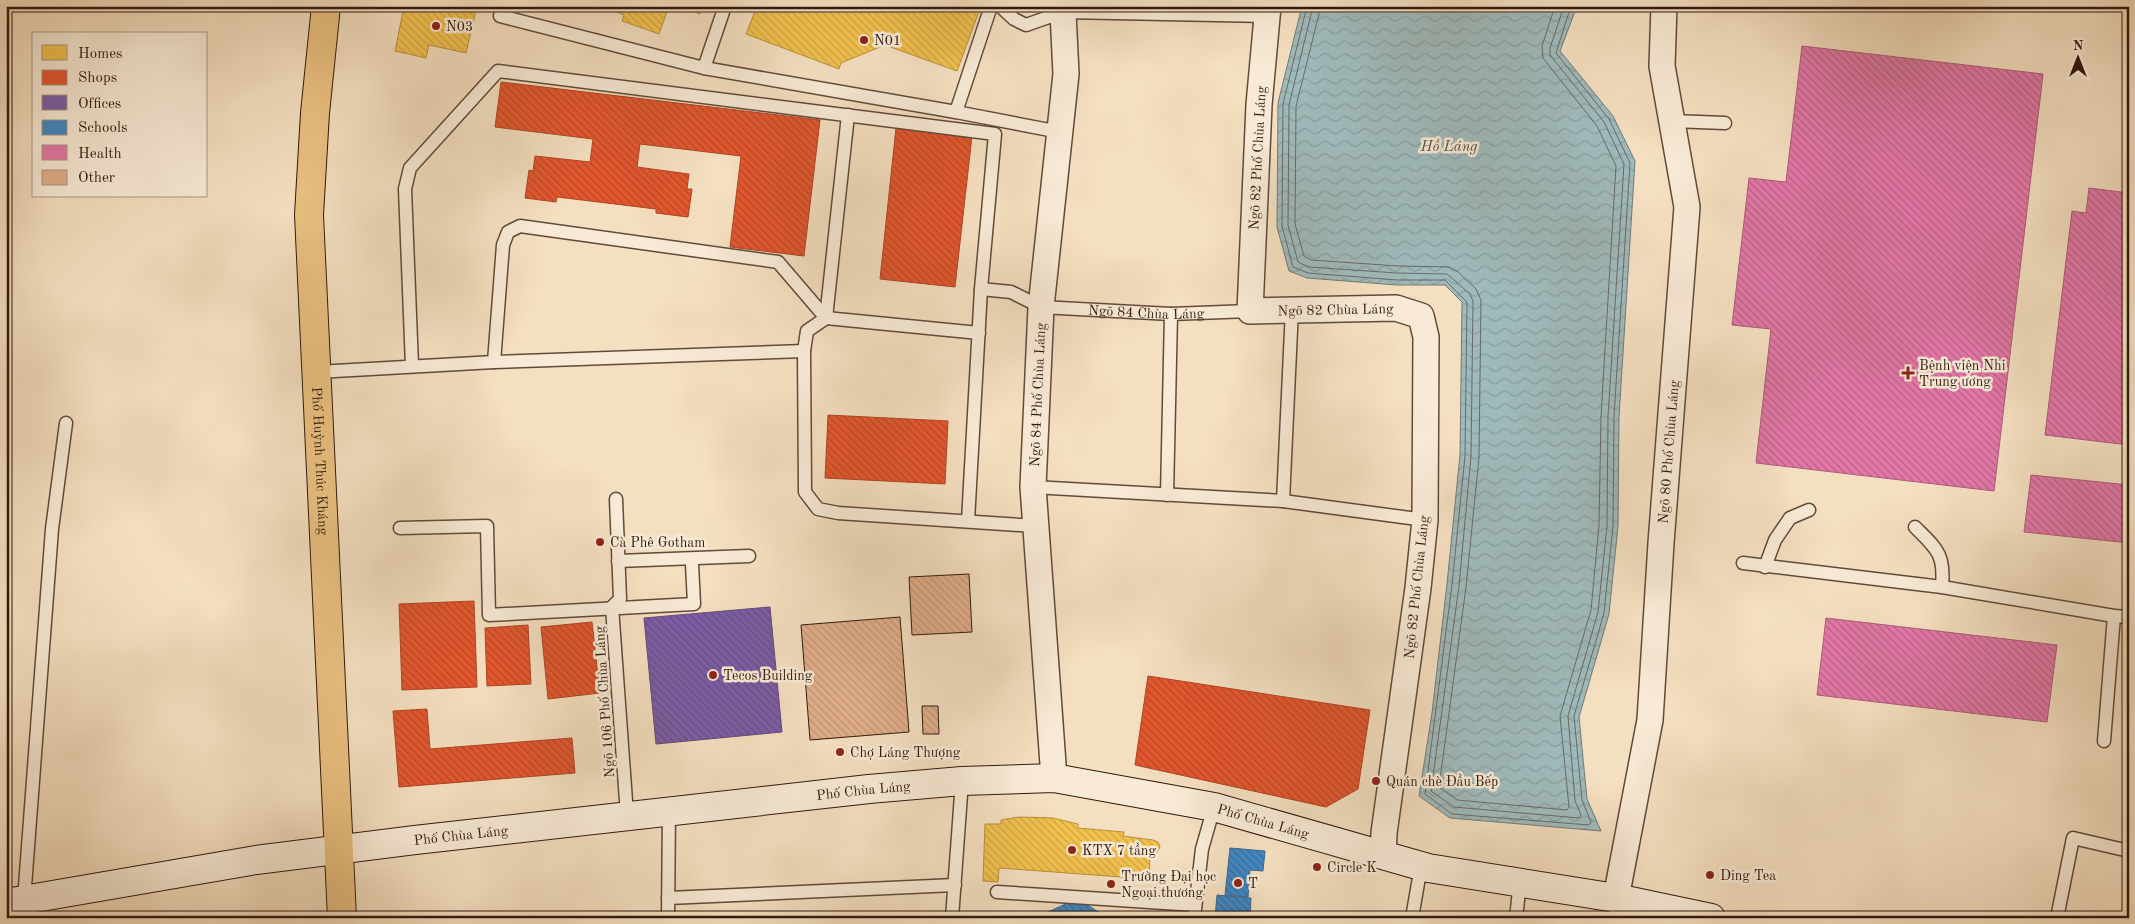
<svg xmlns="http://www.w3.org/2000/svg" width="2135" height="924" font-family="'Old Standard TT',serif">
<defs>
<pattern id="water-waves" width="16" height="10" patternUnits="userSpaceOnUse" patternTransform="scale(1.25)"><rect width="16" height="10" fill="#9fbabc"/><path d="M0 5q4-4 8 0t8 0" fill="none" stroke="#899fa0"/></pattern>
<pattern id="homes-back-hatch" width="6" height="6" patternUnits="userSpaceOnUse" patternTransform="scale(1.25)"><rect width="6" height="6" fill="#f2c14e"/><path d="M-1 5l2 2M0 0l6 6M5-1l2 2" fill="none" stroke="#d0a543"/></pattern>
<pattern id="shops-back-hatch" width="6" height="6" patternUnits="userSpaceOnUse" patternTransform="scale(1.25)"><rect width="6" height="6" fill="#e4572e"/><path d="M-1 5l2 2M0 0l6 6M5-1l2 2" fill="none" stroke="#b94726"/></pattern>
<pattern id="offices-back-hatch" width="6" height="6" patternUnits="userSpaceOnUse" patternTransform="scale(1.25)"><rect width="6" height="6" fill="#7b5ea7"/><path d="M-1 5l2 2M0 0l6 6M5-1l2 2" fill="none" stroke="#654d86"/></pattern>
<pattern id="schools-back-hatch" width="6" height="6" patternUnits="userSpaceOnUse" patternTransform="scale(1.25)"><rect width="6" height="6" fill="#3f88c5"/><path d="M-1 5l2 2M0 0l6 6M5-1l2 2" fill="none" stroke="#356e9e"/></pattern>
<pattern id="health-back-hatch" width="6" height="6" patternUnits="userSpaceOnUse" patternTransform="scale(1.25)"><rect width="6" height="6" fill="#e377a8"/><path d="M-1 5l2 2M0 0l6 6M5-1l2 2" fill="none" stroke="#b86187"/></pattern>
<pattern id="building-back-hatch" width="6" height="6" patternUnits="userSpaceOnUse" patternTransform="scale(1.25)"><rect width="6" height="6" fill="#e1ae8a"/><path d="M-1 5l2 2M0 0l6 6M5-1l2 2" fill="none" stroke="#c19576"/></pattern>
</defs>
<rect width="100%" height="100%" fill="#f4dfc0"/>
<filter id="stains"><feTurbulence type="fractalNoise" baseFrequency=".004" numOctaves="4"/><feColorMatrix values="0 0 0 0 .2 0 0 0 0 .09 0 0 0 0 .02 0 0 0 .5 -.17"/></filter>
<radialGradient id="worn" r=".72"><stop offset=".6" stop-color="#630" stop-opacity="0"/><stop offset="1" stop-color="#630" stop-opacity=".3"/></radialGradient>
<!-- water -->
<path fill="url(#water-waves)" stroke="#737a76" d="M1302 6H1577L1560 51 1613 116 1635 161 1619 417 1618 526 1609 614 1579 717 1587 799 1601 831 1450 818 1419 796 1432 713 1447 584 1460 455 1462 302 1445 285H1397L1307 278 1289 271 1277 227 1278 103Z"/>
<!-- homes -->
<g fill="url(#homes-back-hatch)" stroke="#b88f3b">
<path d="M404 6H477L466 53 429 45 426 58 395 51Z"/>
<path d="M601 6H669L659 34 622 21 624 15Z"/>
<path d="M678 6H703L700 14Z"/>
<path d="M757 6H981L957 71 885 45 841 63 839 69 746 34Z"/>
<path d="M1019 817 1053 818 1078 824V828L1124 832 1123 836 1153 840 1158 842 1160 847 1155 856 1150 857 1149 879 999 868 998 882 983 881 985 824H1001V820Z"/>
</g>
<!-- shops -->
<g fill="url(#shops-back-hatch)" stroke="#ae4424">
<path d="M501 82 820 120 804 256 730 247 741 156 640 144 637 167 689 174 687 189H692L688 217 656 213V209L557 197 556 202 525 198 529 170 533 171 535 156 590 162 593 139 495 127Z"/>
<path d="M896 128 972 136 955 287 880 279Z"/>
<path d="M828 415 948 421 945 484 825 478Z"/>
<path d="M474 601 477 687 402 690 399 604Z"/>
<path d="M592 622 600 693 548 699 541 627Z"/>
<path d="M528 625 531 684 487 686 485 628Z"/>
<path d="M1148 676 1370 710 1358 789 1326 807 1135 765Z"/>
<path d="M427 709 430 749 572 738 575 773 399 787 393 711Z"/>
</g>
<!-- offices -->
<path fill="url(#offices-back-hatch)" stroke="#644979" d="M770 607 782 732 656 744 644 618Z"/>
<!-- schools -->
<g fill="url(#schools-back-hatch)" stroke="#3a678e">
<path d="M1230 848 1265 851 1263 871 1250 870 1248 897 1225 895Z"/>
<path d="M1217 895 1251 898 1250 918H1215Z"/>
<path d="M1072 901H1081L1108 918H1035Z"/>
</g>
<!-- health -->
<g fill="url(#health-back-hatch)" stroke="#ad5b7a">
<path d="M1802 46 2043 74 1994 491 1756 463 1771 329 1732 325 1749 178 1786 182Z"/>
<path d="M2089 188 2129 193V445L2045 435 2072 211 2086 213Z"/>
<path d="M2031 475 2129 485V543L2024 532Z"/>
<path d="M1826 618 2057 645 2047 722 1817 695Z"/>
</g>
<g fill="none" stroke-linecap="round" stroke-linejoin="round">
<!-- shore -->
<g stroke="#686a65" stroke-width="1">
<path d="M1307 6 1283 104 1282 226 1293 267 1308 273 1397 280H1445L1467 302 1465 456 1452 585 1425 794 1452 814 1589 825 1591 822 1582 800 1574 716 1604 613 1613 526 1614 416 1630 163 1609 119 1556 53 1571 6"/>
<path d="M1313 6 1289 105 1288 225 1298 262 1309 267 1397 273 1447 274 1470 294 1473 301 1471 456 1459 586 1431 791 1454 807 1579 818 1581 815 1575 801 1568 716 1598 612 1607 526 1608 416 1624 164 1604 122 1550 55V48L1564 6"/>
<path d="M1321 6 1296 106 1295 224 1304 256 1311 260 1398 266 1449 267 1457 271 1476 289 1481 300 1479 457 1466 587 1439 787 1457 800 1567 810 1569 807 1560 716 1591 610 1599 525 1601 416 1616 166 1597 126 1543 58 1542 46 1555 6"/>
</g>
</g>
<!-- building -->
<g fill="url(#building-back-hatch)" stroke="#30190e">
<path d="M969 574 972 632 912 635 909 577Z"/>
<path d="M900 617 909 732 810 740 801 625Z"/>
<path d="M922 706H938L939 734H923Z"/>
</g>
<g fill="none" stroke-linecap="round" stroke-linejoin="round">
<defs>
<g id="lane">
<path d="M503 6 500 16 704 68 956 112 991 6"/>
<path d="M1000 6 1014 19 1026 25 1063 12 1267 16"/>
<path d="M704 68 725 6"/>
<path d="M956 112 1060 132"/>
<path d="M1672 121 1725 123"/>
<path id="s1" d="M981 289 1011 292 1041 307 1171 314 1250 311"/>
<path d="M826 318 848 115"/>
<path d="M979 333 826 318 807 331 804 351 805 492 818 509 838 513 1035 526"/>
<path d="M494 362 503 245 508 232 520 226 778 262 826 318"/>
<path d="M412 366 405 189 410 168 498 71 995 134 981 289 968 521"/>
<path d="M317 372 494 362 804 351"/>
<path d="M1033 487 1283 501 1425 520"/>
<path d="M1167 495 1171 314"/>
<path d="M616 499 620 599 612 607 627 815"/>
<path d="M1283 501 1292 309"/>
<path d="M1915 527C1937 549 1945 554 1942 587"/>
<path d="M400 528 487 526 489 615 694 604 692 564"/>
<path d="M618 561 749 556"/>
<path d="M1743 563 1942 587 2114 616 2129 617"/>
<path d="M1765 567 1775 540 1790 518 1809 510"/>
<path d="M2104 741 2114 616"/>
<path d="M997 892 1195 905"/>
<path d="M668 898 955 885"/>
<path d="M24 900 52 529 66 423"/>
<path d="M668 918 669 810"/>
<path d="M952 918 962 781"/>
<path d="M1194 918 1202 849 1214 807"/>
<path d="M1412 918 1421 866"/>
<path d="M1516 918 1520 882"/>
<path d="M1615 918 1616 898"/>
<path d="M2057 918 2073 838 2129 851"/>
</g>
<g id="street">
<path id="s2" d="M1268 6 1259 105 1250 311 1396 308 1421 316 1426 337 1425 520 1418 588 1384 833 1383 856"/>
<path id="s3" d="M1054 778 1033 487 1041 307 1066 74 1063 12 1059 6"/>
<path id="s4" d="M1616 898 1650 720 1661 543 1687 207 1662 66 1664 6"/>
</g>
<g id="secondary">
<path id="s5" d="M6 903 256 860 415 840 869 789 962 781 1054 778 1214 807 1428 868 1616 898 1711 918"/>
</g>
<g id="primary">
<path id="s6" d="M326 6 315 113 309 215 342 918"/>
</g>
</defs>
<!-- lane casing -->
<use href="#lane" stroke="#614a3a" stroke-width="15"/>
<!-- street casing -->
<use href="#street" stroke="#614a3a" stroke-width="28"/>
<!-- secondary casing -->
<use href="#secondary" stroke="#30190e" stroke-width="30"/>
<!-- primary casing -->
<use href="#primary" stroke="#30190e" stroke-width="30"/>
<!-- lane -->
<use href="#lane" stroke="#f8ead6" stroke-width="12"/>
<!-- street -->
<use href="#street" stroke="#f8ead6" stroke-width="25"/>
<!-- secondary -->
<use href="#secondary" stroke="#f8ead6" stroke-width="28"/>
<!-- primary -->
<use href="#primary" stroke="#eac080" stroke-width="28"/>
</g>
<!-- markers -->
<g fill="#8f2418" stroke="#f8ead6" stroke-width="2">
<circle cx="436" cy="26" r="5"/>
<circle cx="864" cy="40" r="5"/>
<path d="M1905.5 365.5h5v5h5v5h-5v5h-5v-5h-5v-5h5z"/>
<circle cx="600" cy="542" r="5"/>
<circle cx="713" cy="675" r="5"/>
<circle cx="840" cy="752" r="5"/>
<circle cx="1376" cy="781" r="5"/>
<circle cx="1072" cy="850" r="5"/>
<circle cx="1317" cy="867" r="5"/>
<circle cx="1710" cy="875" r="5"/>
<circle cx="1238" cy="883" r="5"/>
<circle cx="1111" cy="884" r="5"/>
</g>
<g text-anchor="middle" stroke-width="5" stroke-linejoin="round" paint-order="stroke">
<!-- poi labels -->
<g font-size="14" fill="#30190e" stroke="#f8ead6" text-anchor="start">
<text x="446" y="31">N03</text>
<text x="874" y="45">N01</text>
<text x="1919" y="370">Bệnh viện Nhi<tspan x="1919" dy="16">Trung ương</tspan></text>
<text x="610" y="547">Cà Phê Gotham</text>
<text x="723" y="680">Tecos Building</text>
<text x="850" y="757">Chợ Láng Thượng</text>
<text x="1386" y="786">Quán chè Đầu Bếp</text>
<text x="1082" y="855">KTX 7 tầng</text>
<text x="1327" y="872">Circle K</text>
<text x="1720" y="880">Ding Tea</text>
<text x="1121" y="881">Trường Đại học<tspan x="1121" dy="16">Ngoại thương</tspan></text>
<text x="1248" y="888">T</text>
</g>
<!-- street labels -->
<g font-size="14" fill="#30190e" stroke="#f8ead6">
<text transform="translate(1257 158) rotate(-87)" y="5">Ngõ 82 Phố Chùa Láng</text>
<text dy="5" stroke="none"><textPath href="#s2" startOffset="391">Ngõ 82 Chùa Láng</textPath></text>
<text dy="5" stroke="none"><textPath href="#s1" startOffset="169">Ngõ 84 Chùa Láng</textPath></text>
<text dy="5" stroke="none"><textPath href="#s3" startOffset="384">Ngõ 84 Phố Chùa Láng</textPath></text>
<text dy="5" stroke="none"><textPath href="#s4" startOffset="450">Ngõ 80 Phố Chùa Láng</textPath></text>
<text dy="5" stroke="none"><textPath href="#s6" startOffset="456">Phố Huỳnh Thúc Kháng</textPath></text>
<text transform="translate(1416 587) rotate(-84)" y="5">Ngõ 82 Phố Chùa Láng</text>
<text transform="translate(604 702) rotate(-94)" y="5">Ngõ 106 Phố Chùa Láng</text>
<text dy="5" stroke="none"><textPath href="#s5" startOffset="865">Phố Chùa Láng</textPath></text>
<text dy="5" stroke="none"><textPath href="#s5" startOffset="1270">Phố Chùa Láng</textPath></text>
<text dy="5" stroke="none"><textPath href="#s5" startOffset="460">Phố Chùa Láng</textPath></text>
</g>
<!-- water labels -->
<g font-size="15" font-style="italic" fill="#57514b" stroke="#f8ead6">
<text x="1449" y="151">Hồ Láng</text>
</g>
</g>
<!-- margin -->
<rect width="2135" height="924" fill="none" stroke="#f4dfc0" stroke-width="25"/>
<rect x="8" y="8" width="2120" height="909" fill="none" stroke="#30190e" stroke-width="2.5"/>
<rect x="12" y="12" width="2110" height="899" fill="none" stroke="#30190e"/>
<!-- legend -->
<rect x="32" y="32" width="175" height="165" fill="#f8ead6" stroke="#a89686"/>
<rect x="42" y="45" width="25" height="15" fill="#f2c14e" stroke="#a89686"/>
<text x="78" y="58" font-size="15" fill="#30190e">Homes</text>
<rect x="42" y="70" width="25" height="15" fill="#e4572e" stroke="#a89686"/>
<text x="78" y="82" font-size="15" fill="#30190e">Shops</text>
<rect x="42" y="95" width="25" height="15" fill="#7b5ea7" stroke="#a89686"/>
<text x="78" y="108" font-size="15" fill="#30190e">Offices</text>
<rect x="42" y="120" width="25" height="15" fill="#3f88c5" stroke="#a89686"/>
<text x="78" y="132" font-size="15" fill="#30190e">Schools</text>
<rect x="42" y="145" width="25" height="15" fill="#e377a8" stroke="#a89686"/>
<text x="78" y="158" font-size="15" fill="#30190e">Health</text>
<rect x="42" y="170" width="25" height="15" fill="#e1ae8a" stroke="#a89686"/>
<text x="78" y="182" font-size="15" fill="#30190e">Other</text>
<!-- north arrow -->
<g transform="translate(2078 58)" stroke="#f8ead6" stroke-width="4" paint-order="stroke">
<path d="M0-4L9 19L0 12L-9 19Z" fill="#30190e"/>
<text y="-8" font-size="14" font-weight="bold" text-anchor="middle" fill="#30190e">N</text>
</g>
<rect width="100%" height="100%" filter="url(#stains)"/>
<rect width="100%" height="100%" fill="url(#worn)"/>
</svg>
